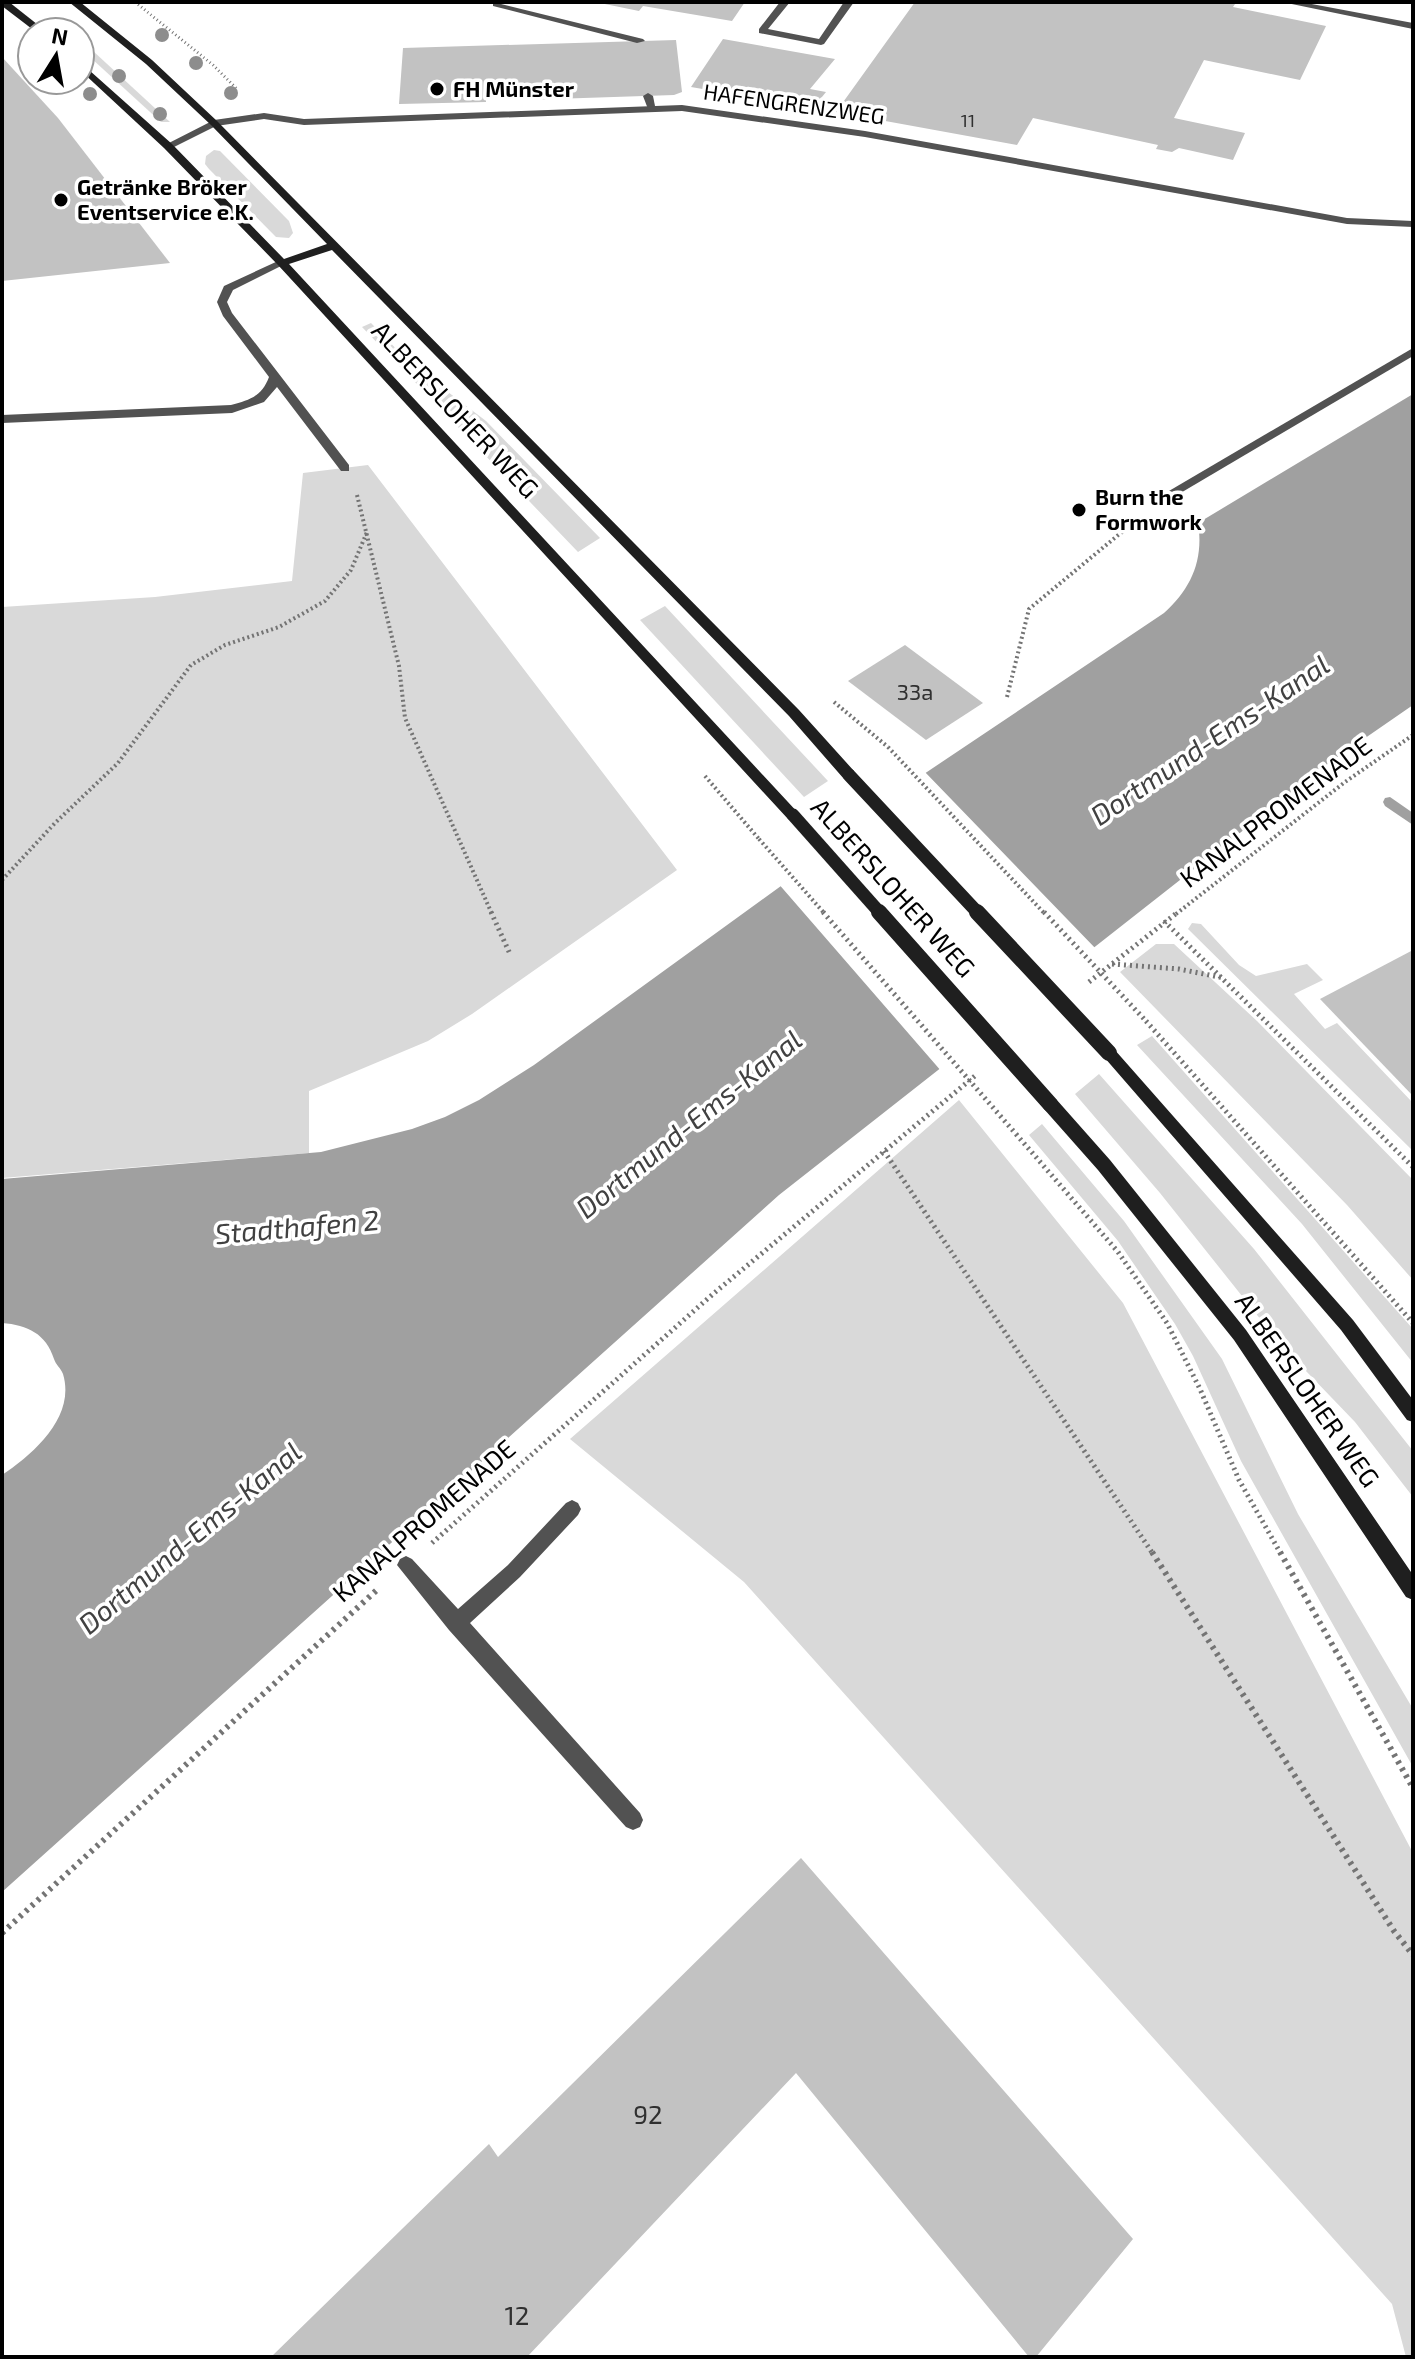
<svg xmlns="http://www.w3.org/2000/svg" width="1415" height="2359" font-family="'Exo 2',sans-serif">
<rect width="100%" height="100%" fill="#fff"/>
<!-- green -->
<g fill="#d9d9d9">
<path d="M80 39 170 122H161L80 48Z"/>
<path d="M214 150 220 151 289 221 293 233 289 238 276 237 209 169 205 164 206 156Z"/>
<path d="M371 323 410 363 486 421 600 538 578 552 362 327Z"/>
<path d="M368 465 677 870 472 1014 428 1041 309 1091V1153L2 1178V607L155 597 292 581 303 473Z"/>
<path d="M665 606 828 781 804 797 640 620Z"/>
<path d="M1192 923 1201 924 1239 965 1256 976 1307 964 1323 980 1294 994 1325 1029 1337 1023 1413 1103V1151L1188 929Z"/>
<path d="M1156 944H1174L1257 1021 1413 1180V1280L1347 1205 1120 972Z"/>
<path d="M1152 1036 1413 1329V1363L1302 1224 1137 1045Z"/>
<path d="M1099 1074 1254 1249 1413 1451V1497L1355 1422 1281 1345 1160 1193 1075 1094Z"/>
<path d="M959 1100 1123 1303 1413 1853V2357H1406L1392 2304 744 1582 570 1439Z"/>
<path d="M1042 1124 1124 1221 1222 1359 1298 1514 1413 1709V1767L1241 1461 1193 1356 1175 1324 1118 1241 1029 1135Z"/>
</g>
<!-- water -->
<path fill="#a0a0a0" d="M1413 394V705L1329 763 779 1195 2 1892V1475C33 1454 76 1417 63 1374 60 1367 56 1365 54 1359 46 1334 28 1325 2 1323V1179L321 1152 412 1129 445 1117 479 1100 534 1065 861 828 921 776 1164 613C1191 589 1204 560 1198 523Z"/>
<!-- pier -->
<path fill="#fff" d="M923 770 1097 950 942 1072 777 882 858 824 882 799Z"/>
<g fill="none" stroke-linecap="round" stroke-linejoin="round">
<!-- stream -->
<path fill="#a0a0a0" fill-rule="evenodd" d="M1390 797 1413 813V825L1385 806 1383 802 1385 798Z"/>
</g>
<!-- building -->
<g fill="#c2c2c2">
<path d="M595 2H745L732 21 643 6 639 11Z"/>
<path d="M915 2H1226L1235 4 1233 7 1326 26 1300 80 1204 60 1174 118 1245 133 1233 160 1179 148 1172 152 1156 149 1158 145 1033 118 1017 145 836 112Z"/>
<path d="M723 39 835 59 810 89 826 92 813 108 691 87Z"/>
<path d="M676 40 682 92 674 95 523 100V95L486 96V102L399 104 403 48Z"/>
<path d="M2 57 58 118 170 263 2 281Z"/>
<path d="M905 645 983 703 926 740 848 681Z"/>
<path d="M1413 950V1096L1320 999Z"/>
<path d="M801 1858 1133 2239 1036 2357H1029L796 2073 527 2357H271L489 2144 498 2157Z"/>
</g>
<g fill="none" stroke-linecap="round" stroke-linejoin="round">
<!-- path-far3 -->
<path stroke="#747474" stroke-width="3" stroke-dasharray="1 3" stroke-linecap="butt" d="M135 2 213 65 237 89"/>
<!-- path-far2 -->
<g stroke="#747474" stroke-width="4" stroke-dasharray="2 3" stroke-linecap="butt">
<path d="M357 495 399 666 405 718 492 914"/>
<path d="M1007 697 1029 609 1140 517"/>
<path d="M834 702 888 747"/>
<path d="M705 776 759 839"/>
<path d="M2 880 55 823 118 763 191 665 225 645 279 627 325 601 351 570 367 532"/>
<path d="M1176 914 1345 782 1413 735"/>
</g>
<!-- path-far1 -->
<g stroke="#747474" stroke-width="5" stroke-dasharray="2 4" stroke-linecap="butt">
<path d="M491 912 510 954"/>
<path d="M1164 921 1413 1167"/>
<path d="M1112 964 1179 969 1224 978"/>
<path d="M1089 982 1178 912"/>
<path d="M1146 1021 1413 1323"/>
<path d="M1016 1134 1118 1252 1167 1323 1200 1389 1239 1480 1281 1554"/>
<path d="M884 1151 1153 1554"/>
<path d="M432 1543 713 1294 976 1075"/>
</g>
<!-- path -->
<g stroke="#747474" stroke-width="6" stroke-dasharray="3 5" stroke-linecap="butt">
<path d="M1152 1552 1394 1931 1413 1955"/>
<path d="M1280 1552 1413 1788"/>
<path d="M2 1933 379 1588"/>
</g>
<!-- service -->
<g fill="#525252" fill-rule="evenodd">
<path d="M493 2 643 39 645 41 637 43 493 6Z"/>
<path d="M780 2H790L768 29 819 39 844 2H854L824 44 821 45 759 33V29Z"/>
<path d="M648 93 653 96 656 111 648 109 643 96Z"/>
<path d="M1413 348V356L1167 501H1159L1157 498Z"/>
<path d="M572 1500 578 1503 581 1509 578 1515 520 1577 470 1623 640 1813 643 1820 640 1827 633 1830 626 1827 449 1630 397 1565 400 1559 406 1556 412 1559 458 1609 508 1565 566 1503Z"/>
</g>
<!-- minor -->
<g fill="#525252" fill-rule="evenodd">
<path d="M1282 2H1301L1413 23V29Z"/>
<path d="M682 105 865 131 1347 218 1413 221V227L1347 224 865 137 682 111 304 125 264 119 216 126 172 148 163 146 214 120 264 113 304 119Z"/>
<path d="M278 261 287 263 233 290 227 302 232 313 349 465V471H341L277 387 264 402 232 413 2 423V415L231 405C250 400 262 396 269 377L223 316 217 302 224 286Z"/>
</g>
<!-- secondary -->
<g fill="#1f1f1f" fill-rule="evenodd">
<path d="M2 2H9L47 32H36L2 6Z"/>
<path d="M69 2H80L152 60 217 121 799 710 854 771V779H844L789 716 332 250 289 264 800 815 798 819H788L278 265 164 148 80 70V62L172 144 284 259 327 244 211 125 146 64Z"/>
<path d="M1109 1047 1114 1049 1353 1320 1413 1400V1422L1407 1420 1341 1330 1104 1057 1101 1053 1104 1049Z"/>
<path d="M1050 1098 1056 1099 1110 1160 1246 1330 1413 1575V1600L1406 1597 1234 1340 1098 1170 1044 1109 1042 1104 1044 1099Z"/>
</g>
<!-- path-bridge-far1 -->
<g stroke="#747474" stroke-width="4" stroke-dasharray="2 3" stroke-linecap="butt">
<path d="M888 747 1045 914"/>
<path d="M759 839 825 914"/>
</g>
<!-- path-bridge -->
<g stroke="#747474" stroke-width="5" stroke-dasharray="2 4" stroke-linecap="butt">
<path d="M823 912 1016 1134"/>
<path d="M1044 912 1146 1021"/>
</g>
<!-- secondary-bridge-far1 -->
<g stroke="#1f1f1f" stroke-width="13">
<path d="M849 775 979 914"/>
<path d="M793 815 881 914"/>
</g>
<!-- secondary-bridge -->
<g stroke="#1f1f1f" stroke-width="16">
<path d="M879 912 1050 1104"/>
<path d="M977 912 1109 1053"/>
</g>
</g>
<!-- trees -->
<g fill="#8d8d8d">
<circle cx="162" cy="35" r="7"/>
<circle cx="196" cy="63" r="7"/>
<circle cx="119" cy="76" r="7"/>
<circle cx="231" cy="93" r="7"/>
<circle cx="90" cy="94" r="7"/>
<circle cx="160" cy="114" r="7"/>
</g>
<!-- markers -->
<g fill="#000" stroke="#fff" stroke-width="3">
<circle cx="437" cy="89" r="8"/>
<circle cx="61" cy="200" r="8"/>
<circle cx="1079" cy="510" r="8"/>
</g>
<g text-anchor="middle" stroke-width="7" stroke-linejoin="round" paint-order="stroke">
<!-- far-number labels -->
<g font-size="18" fill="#303030">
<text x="968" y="127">11</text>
</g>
<!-- far-poi labels -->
<g font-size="22" font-weight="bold" fill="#000" stroke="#fff" text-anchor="start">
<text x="453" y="97">FH Münster</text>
<text x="77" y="195">Getränke Bröker<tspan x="77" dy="25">Eventservice e.K.</tspan></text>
<text x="1095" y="505">Burn the<tspan x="1095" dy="25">Formwork</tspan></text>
</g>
<!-- far-street labels -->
<g font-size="22" fill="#000" stroke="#fff">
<text transform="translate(794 104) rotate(8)" y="8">HAFENGRENZWEG</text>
</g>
<!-- number labels -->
<g font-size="22" fill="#303030">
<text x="915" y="700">33a</text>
</g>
<!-- street labels -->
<g font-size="26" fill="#000" stroke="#fff">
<text transform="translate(455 410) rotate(47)" y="9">ALBERSLOHER WEG</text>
<text transform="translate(1276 812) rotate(-37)" y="9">KANALPROMENADE</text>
<text transform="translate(893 888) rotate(48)" y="9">ALBERSLOHER WEG</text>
<text transform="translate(1307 1390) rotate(55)" y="9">ALBERSLOHER WEG</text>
<text transform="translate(424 1521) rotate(-41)" y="9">KANALPROMENADE</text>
</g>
<!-- near-number labels -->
<g font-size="26" fill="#303030">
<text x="648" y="2124">92</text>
<text x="517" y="2325">12</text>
</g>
<!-- water labels -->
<g font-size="28" font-style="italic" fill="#414141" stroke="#fff">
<text transform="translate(1210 740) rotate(-34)" y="10">Dortmund-Ems-Kanal</text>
<text transform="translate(689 1124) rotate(-39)" y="10">Dortmund-Ems-Kanal</text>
<text transform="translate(297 1227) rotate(-5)" y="10">Stadthafen 2</text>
<text transform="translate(190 1538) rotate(-40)" y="10">Dortmund-Ems-Kanal</text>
</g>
</g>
<!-- border -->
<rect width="1415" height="2359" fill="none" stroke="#000000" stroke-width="8"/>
<!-- north arrow -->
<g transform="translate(56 56) rotate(11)"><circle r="38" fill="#ffffff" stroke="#999999" stroke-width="2"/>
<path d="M0-6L14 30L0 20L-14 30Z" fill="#000000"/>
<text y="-12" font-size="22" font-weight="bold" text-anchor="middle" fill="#000000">N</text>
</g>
</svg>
